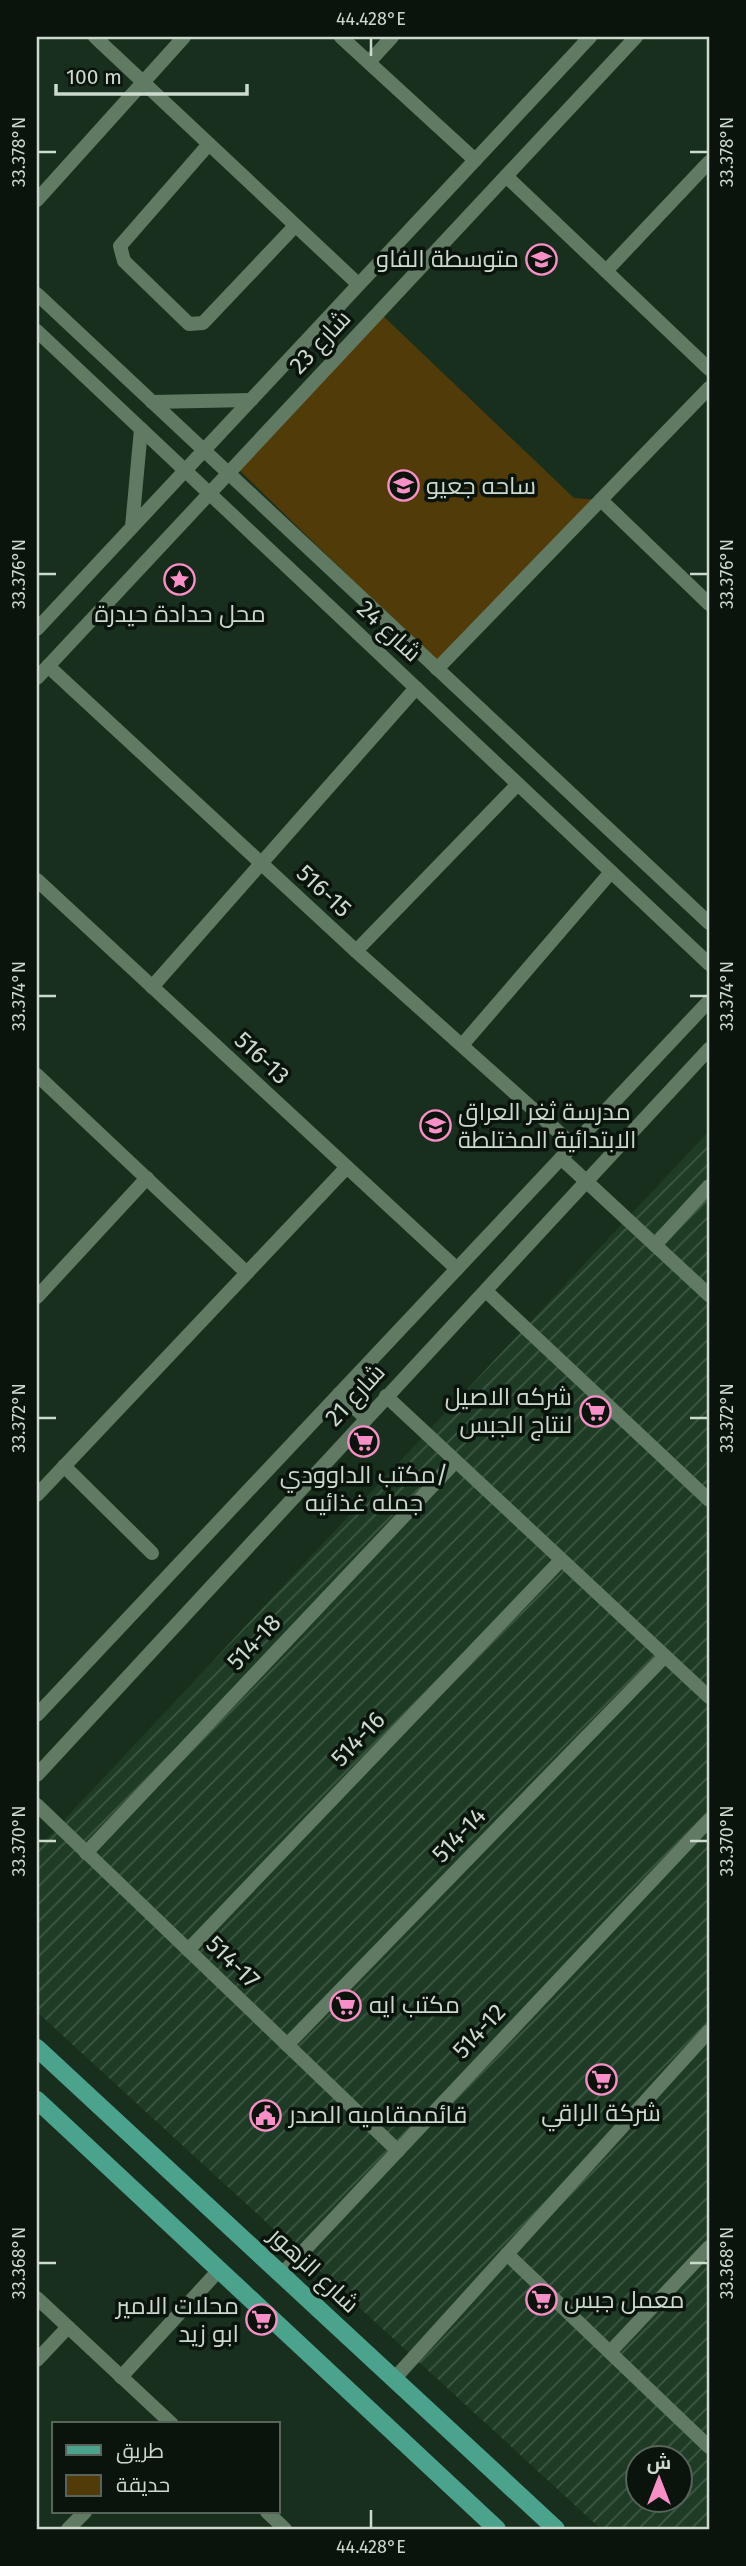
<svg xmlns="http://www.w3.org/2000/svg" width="746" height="2566" font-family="'Fira Sans',Cairo,sans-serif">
<defs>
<pattern id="industrial-furrows" width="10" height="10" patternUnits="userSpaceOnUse" patternTransform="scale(1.75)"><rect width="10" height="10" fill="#1e3c25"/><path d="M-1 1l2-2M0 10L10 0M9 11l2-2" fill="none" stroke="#3e5843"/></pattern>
</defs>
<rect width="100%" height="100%" fill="#172f1c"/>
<!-- industrial -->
<path fill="url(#industrial-furrows)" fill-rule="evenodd" d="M709 1131V2529H601L37 2012V1849ZM638 2458H680V2500H638Z"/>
<!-- green -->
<path fill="#513c09" d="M379 312 574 498 601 500 436 661 239 470Z"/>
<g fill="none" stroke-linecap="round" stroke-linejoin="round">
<!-- minor -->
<g stroke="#607a63" stroke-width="14">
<path d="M95 37 358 284"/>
<path d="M341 37 475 160"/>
<path d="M369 62 392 37"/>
<path d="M209 144 120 246 124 261 189 324 203 323 295 226"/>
<path d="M506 176 709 369"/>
<path d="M37 200 184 37"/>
<path d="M606 271 709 162"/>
<path d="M37 294 709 923"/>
<path d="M37 331 709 964"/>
<path d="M152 402 251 400"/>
<path d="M601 500 709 604"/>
<path d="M132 527 141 429"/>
<path d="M37 629 590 37"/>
<path d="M48 666 356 951 573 1145"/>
<path d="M437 669 709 388"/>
<path d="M37 678 636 37"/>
<path d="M37 880 457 1269"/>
<path d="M356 951 518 784"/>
<path d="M152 987 416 688"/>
<path d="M463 1044 611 872"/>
<path d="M37 1075 247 1273"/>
<path d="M561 1158 709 1295"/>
<path d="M655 1245 709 1186"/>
<path d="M487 1292 709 1500"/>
<path d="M37 1297 147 1178"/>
<path d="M339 1394 365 1417"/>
<path d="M386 1396 709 1697"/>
<path d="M64 1466 152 1553"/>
<path d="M37 1495 347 1167"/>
<path d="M37 1715 709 1001"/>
<path d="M37 1775 709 1049"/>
<path d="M37 1805 398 2151"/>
<path d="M86 1853 455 1462"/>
<path d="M188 1950 561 1560"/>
<path d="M287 2045 665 1656"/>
<path d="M507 2254 709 2447"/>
<path d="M282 2274 709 1820"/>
<path d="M37 2298 172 2424"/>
<path d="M610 2352 709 2247"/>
<path d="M37 2360 68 2327"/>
<path d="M121 2377 220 2269"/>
<path d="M395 2378 709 2031"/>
<path d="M267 2512 285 2529"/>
<path d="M68 2529 85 2512"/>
</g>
<!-- major -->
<g stroke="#4ba28d" stroke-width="18">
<path d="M37 2048 556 2529"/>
<path d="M37 2100 497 2529"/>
</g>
</g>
<!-- ticks -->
<path fill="none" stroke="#ccdacd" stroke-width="2.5" d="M371 38V56M38 152H56M690 152H708M38 574H56M690 574H708M38 996H56M690 996H708M38 1418H56M690 1418H708M38 1841H56M690 1841H708M38 2263H56M690 2263H708M371 2510V2528"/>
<!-- icons -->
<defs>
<symbol id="school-ring" viewBox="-11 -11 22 22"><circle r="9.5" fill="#0a140c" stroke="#fa8fc7" stroke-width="1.5"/><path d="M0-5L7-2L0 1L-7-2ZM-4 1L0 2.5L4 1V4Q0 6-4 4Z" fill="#fa8fc7"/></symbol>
<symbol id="sight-ring" viewBox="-11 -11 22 22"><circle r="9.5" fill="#0a140c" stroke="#fa8fc7" stroke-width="1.5"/><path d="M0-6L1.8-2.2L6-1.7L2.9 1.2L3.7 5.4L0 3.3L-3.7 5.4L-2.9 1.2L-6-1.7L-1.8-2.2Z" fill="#fa8fc7"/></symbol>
<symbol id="supermarket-ring" viewBox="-11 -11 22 22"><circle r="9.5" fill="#0a140c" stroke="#fa8fc7" stroke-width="1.5"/><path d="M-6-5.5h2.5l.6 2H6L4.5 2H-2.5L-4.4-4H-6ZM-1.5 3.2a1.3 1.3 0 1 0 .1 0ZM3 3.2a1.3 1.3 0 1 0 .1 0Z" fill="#fa8fc7"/></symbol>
<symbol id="civic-ring" viewBox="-11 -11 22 22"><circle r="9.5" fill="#0a140c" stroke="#fa8fc7" stroke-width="1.5"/><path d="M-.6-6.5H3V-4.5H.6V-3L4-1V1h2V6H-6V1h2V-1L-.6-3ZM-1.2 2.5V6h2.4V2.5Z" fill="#fa8fc7"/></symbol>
</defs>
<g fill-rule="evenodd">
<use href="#school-ring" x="524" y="242" width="35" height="35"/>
<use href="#school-ring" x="386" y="468" width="35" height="35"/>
<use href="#sight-ring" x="162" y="562" width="35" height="35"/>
<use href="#school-ring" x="418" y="1108" width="35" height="35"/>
<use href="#supermarket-ring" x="578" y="1394" width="35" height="35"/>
<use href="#supermarket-ring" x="346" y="1424" width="35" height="35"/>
<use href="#supermarket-ring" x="328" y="1988" width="35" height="35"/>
<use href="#supermarket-ring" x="584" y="2062" width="35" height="35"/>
<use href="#civic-ring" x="248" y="2098" width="35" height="35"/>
<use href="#supermarket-ring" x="524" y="2282" width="35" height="35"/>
<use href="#supermarket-ring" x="244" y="2302" width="35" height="35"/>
</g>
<g text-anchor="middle" stroke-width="7" stroke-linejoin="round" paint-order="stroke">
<!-- poi labels -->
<g font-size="24" fill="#ccdacd" stroke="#0a140c" text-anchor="start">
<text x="519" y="267" text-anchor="end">متوسطة الفاو</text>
<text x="426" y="494">ساحه جعيو</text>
<text x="180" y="622" text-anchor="middle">محل حدادة حيدرة</text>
<text x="458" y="1120">مدرسة ثغر العراق<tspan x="458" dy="28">الابتدائية المختلطة</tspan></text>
<text x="572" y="1405" text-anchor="end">شركه الاصيل<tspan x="572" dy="28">لنتاج الجبس</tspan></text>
<text x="364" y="1483" text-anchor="middle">مكتب الداوودي/<tspan x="364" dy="28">جمله غذائيه</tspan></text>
<text x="369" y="2013">مكتب ايه</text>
<text x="601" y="2121" text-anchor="middle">شركة الراقي</text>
<text x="289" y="2123">قائممقاميه الصدر</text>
<text x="564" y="2308">معمل جبس</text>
<text x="239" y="2314" text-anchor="end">محلات الامير<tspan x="239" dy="28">ابو زيد</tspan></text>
</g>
<!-- street labels -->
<g font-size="24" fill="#ccdacd" stroke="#0a140c">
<text transform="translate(320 342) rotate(-47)" y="8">شارع 23</text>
<text transform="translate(389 631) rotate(43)" y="8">شارع 24</text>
<text transform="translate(324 891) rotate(43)" y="8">516-15</text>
<text transform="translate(262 1058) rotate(43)" y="8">516-13</text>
<text transform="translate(355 1395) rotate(-47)" y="8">شارع 21</text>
<text transform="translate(254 1642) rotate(-47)" y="8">514-18</text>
<text transform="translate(358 1739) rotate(-46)" y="8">514-16</text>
<text transform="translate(459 1835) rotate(-46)" y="8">514-14</text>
<text transform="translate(233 1962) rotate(44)" y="8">514-17</text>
<text transform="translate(479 2031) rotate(-47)" y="8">514-12</text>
<text transform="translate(314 2270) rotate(43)" y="8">شارع الزهور</text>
</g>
</g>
<!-- border -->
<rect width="746" height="2566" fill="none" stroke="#0a140c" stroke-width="77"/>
<!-- legend -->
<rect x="52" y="2422" width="228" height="91" fill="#0a140c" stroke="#586359" stroke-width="2"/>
<rect x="66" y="2445" width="35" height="10" fill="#4ba28d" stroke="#586359" stroke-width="2"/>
<text x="116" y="2458" font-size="21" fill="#ccdacd">طريق</text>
<rect x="66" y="2475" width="35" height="21" fill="#513c09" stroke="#586359" stroke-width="2"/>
<text x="116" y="2492" font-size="21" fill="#ccdacd">حديقة</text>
<!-- north arrow -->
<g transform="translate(659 2479)"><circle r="33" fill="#0a140c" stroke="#586359" stroke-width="2"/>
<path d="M0-5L12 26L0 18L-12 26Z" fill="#fa8fc7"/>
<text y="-10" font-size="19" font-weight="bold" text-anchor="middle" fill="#ccdacd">ش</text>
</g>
<!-- scale -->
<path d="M56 84v10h191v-10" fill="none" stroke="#ccdacd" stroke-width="3.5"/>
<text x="66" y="84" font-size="21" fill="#ccdacd" stroke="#0a140c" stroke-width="5" paint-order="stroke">100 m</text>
<rect x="38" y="38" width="670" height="2490" fill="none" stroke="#ccdacd" stroke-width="2.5"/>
<g font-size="18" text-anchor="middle" fill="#ccdacd">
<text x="371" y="25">44.428°E</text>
<text transform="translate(19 152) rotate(-90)" y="6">33.378°N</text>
<text transform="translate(727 152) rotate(-90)" y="6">33.378°N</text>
<text transform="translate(19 574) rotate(-90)" y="6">33.376°N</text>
<text transform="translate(727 574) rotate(-90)" y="6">33.376°N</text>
<text transform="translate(19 996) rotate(-90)" y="6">33.374°N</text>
<text transform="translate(727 996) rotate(-90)" y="6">33.374°N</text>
<text transform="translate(19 1418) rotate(-90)" y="6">33.372°N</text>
<text transform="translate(727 1418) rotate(-90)" y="6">33.372°N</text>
<text transform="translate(19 1841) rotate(-90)" y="6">33.370°N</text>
<text transform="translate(727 1841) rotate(-90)" y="6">33.370°N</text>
<text transform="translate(19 2263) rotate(-90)" y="6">33.368°N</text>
<text transform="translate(727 2263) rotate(-90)" y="6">33.368°N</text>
<text x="371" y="2553">44.428°E</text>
</g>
</svg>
